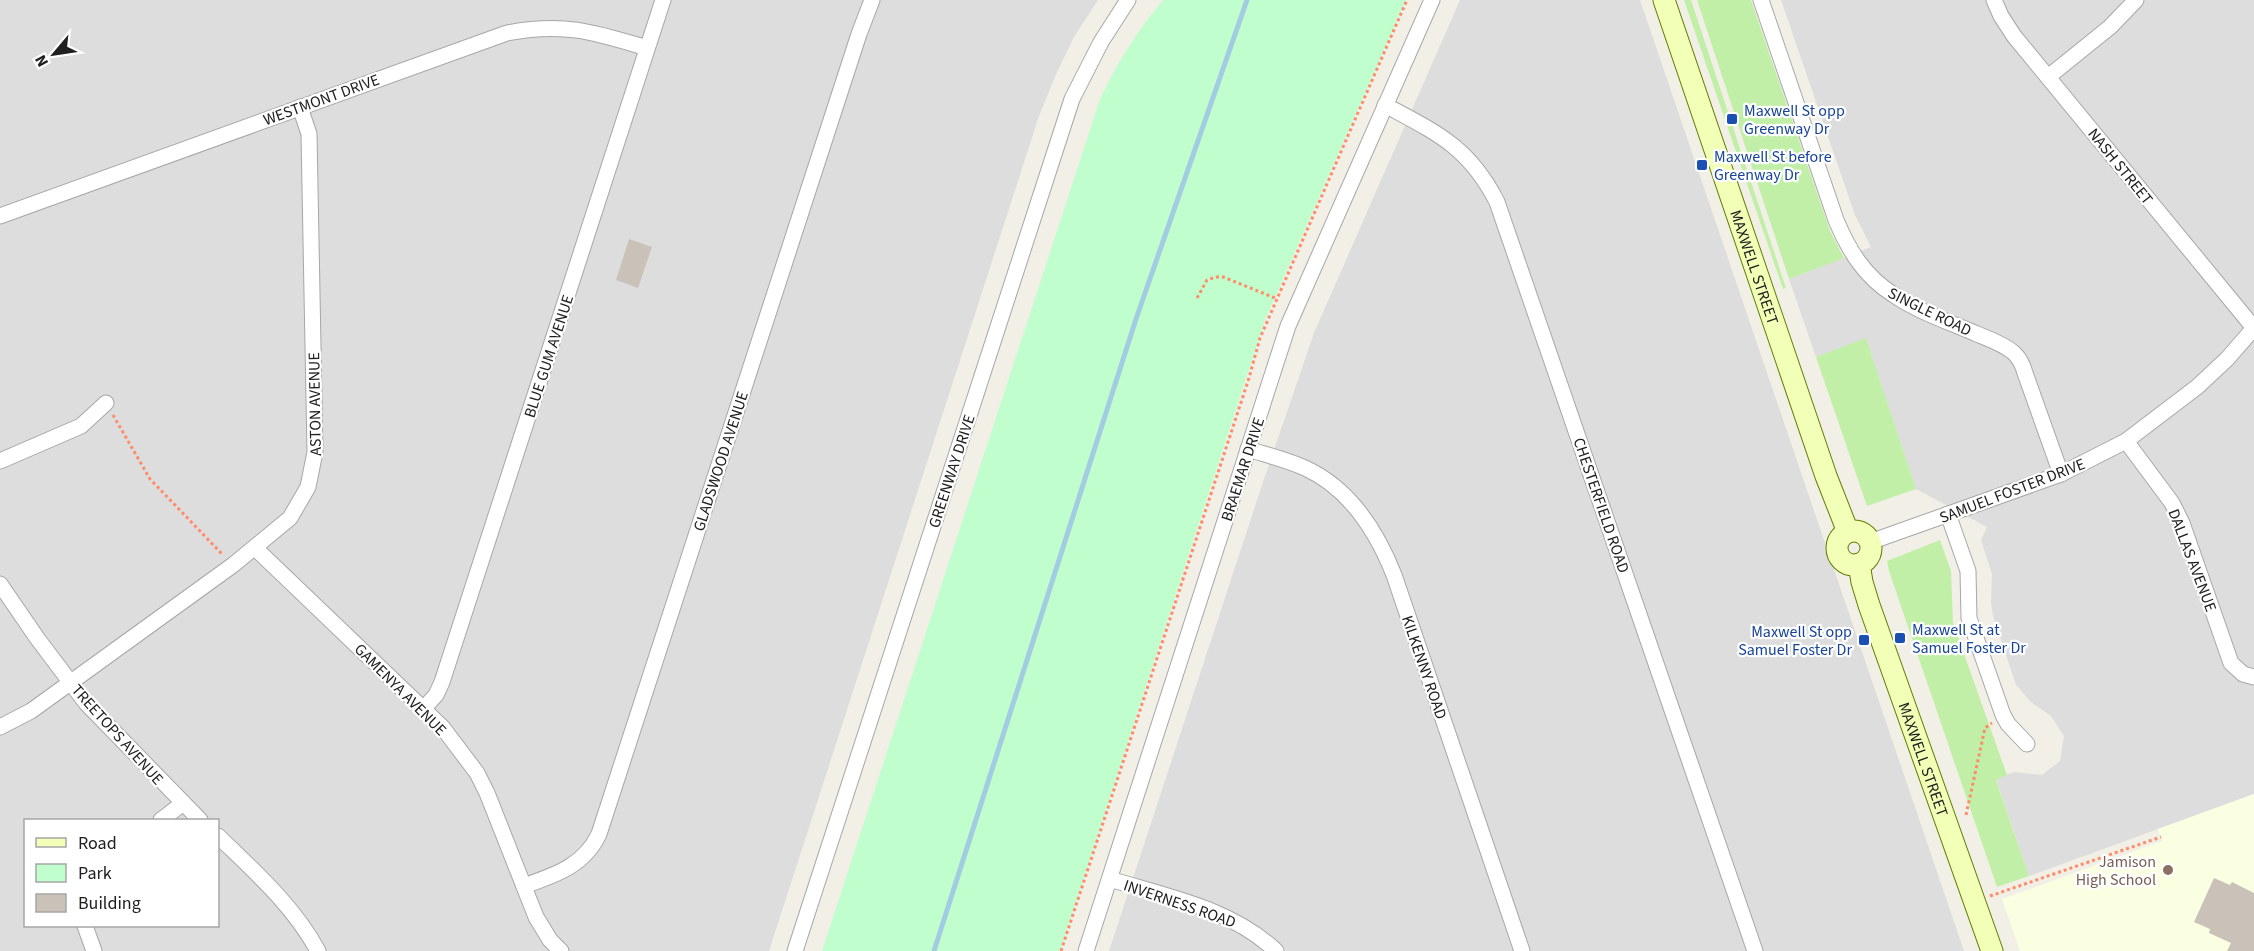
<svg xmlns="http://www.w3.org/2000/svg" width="2254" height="951" font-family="'Source Sans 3',sans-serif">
<rect width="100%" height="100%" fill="#f1efe6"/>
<!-- residential -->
<g fill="#dedddd" fill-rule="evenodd">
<path d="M0 0H1098L1074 37 1057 72 1039 116 769 951H0ZM26 820H218V926H26Z"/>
<path d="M1460 0H1640L1964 951H1109L1263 482 1314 333Z"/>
<path d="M1781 0H2254V794L2029 876 1996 779 2014 772 2042 775 2060 761 2064 736 2051 716 2031 702 2016 685 1993 616 1991 603 1992 574 1981 540 1987 527 1916 489 1866 339 1816 357 1789 279 1871 247 1855 215Z"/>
</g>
<!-- education -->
<path fill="#fbffe1" d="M2254 794V951H2020L2002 899 2162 841 2158 829Z"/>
<!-- grass -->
<g fill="#c2efa8">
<path d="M1684 0H1691L1786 288 1783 289Z"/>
<path d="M1697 0H1751L1830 231 1844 258 1789 279Z"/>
<path d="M1866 338 1916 489 1867 506 1816 357Z"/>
<path d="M1940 540 1951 571 1953 623 2007 775 1996 780 2029 876 1997 887 1889 571 1887 561Z"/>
</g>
<!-- park -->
<path fill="#c0fecd" d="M1163 0H1406L1265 320 1060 951H822L1100 99C1117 63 1137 31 1163 0Z"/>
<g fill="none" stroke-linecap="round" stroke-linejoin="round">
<!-- stream -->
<path stroke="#a3cce2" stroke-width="5" d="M934 951 1136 319 1247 0"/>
</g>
<!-- building -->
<g fill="#cac2b8">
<path d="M629 239 652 247 638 288 616 280Z"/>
<path d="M2214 878 2230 885 2232 882 2254 893V951H2227L2231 943 2209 933 2210 929 2194 922Z"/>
</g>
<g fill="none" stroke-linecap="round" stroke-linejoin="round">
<defs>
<g id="minor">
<path d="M1761 0 1836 220C1849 251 1865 277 1894 295 1919 312 1949 322 1977 334 1989 339 2004 344 2014 353 2020 359 2023 365 2025 373L2061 474"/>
<path d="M1994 0 2001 16 2014 36 2254 328"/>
<path d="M2048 77 2110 27 2136 0"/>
<path d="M1385 105C1437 133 1469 147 1497 202L1755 951"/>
<path d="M0 216 507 33C564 22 594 32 647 48"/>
<path d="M2126 441 2172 503 2182 523 2231 663 2243 674 2254 677"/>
<path d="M1248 449C1267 455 1287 460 1305 468 1349 488 1377 532 1394 575L1522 951"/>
<path d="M0 461 81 426 106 403"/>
<path d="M1948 514 1968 571 1969 618 2003 715 2008 724 2027 744"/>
<path d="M1870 542 2061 474 2126 441 2197 387 2227 359 2254 328"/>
<path d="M255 548 443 728 477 773 487 793 536 917 550 940 561 951"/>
<path d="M0 584 37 638 86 703 200 820"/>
<path d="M424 708 436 695 442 682 663 0"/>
<path d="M0 727 31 711 233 565 290 518 308 487 315 452 309 134 300 107"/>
<path d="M161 820 182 804"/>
<path d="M218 836C255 872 293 905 318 951"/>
<path d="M1110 879C1167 897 1231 908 1276 951"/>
<path d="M524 886C555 875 584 866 599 834L859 34 872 0"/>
<path d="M85 926 94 951"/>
<path d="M795 951 1072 99 1101 42 1128 0"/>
<path d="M1086 951 1288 326 1432 0"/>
</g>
<g id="secondary">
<path id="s1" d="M1664 0 1826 476 1848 532"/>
<circle cx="1854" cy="548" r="17"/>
<path id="s2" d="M1859 564 1862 582 1869 605 1992 951"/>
</g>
</defs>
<!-- minor casing -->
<use href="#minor" stroke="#a7a7a7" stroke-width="17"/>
<!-- secondary casing -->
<use href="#secondary" stroke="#617e00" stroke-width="23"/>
<!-- path -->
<g stroke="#ff8b69" stroke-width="3" stroke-dasharray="3 3" stroke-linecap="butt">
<path d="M1197 298 1207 280 1216 277H1223L1275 298"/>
<path d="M113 415 150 479 223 555"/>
<path d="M1966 815 1985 728 1992 723"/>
<path d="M1990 896 2161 837"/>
<path d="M1061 951 1249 378 1260 338 1407 0"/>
</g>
<!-- minor -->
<use href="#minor" stroke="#fff" stroke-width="15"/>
<!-- secondary -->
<use href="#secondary" stroke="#f2ffb7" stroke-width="21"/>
</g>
<!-- markers -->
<g fill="#1a4fb4" stroke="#fff" stroke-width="2">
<rect x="1726" y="113" width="12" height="12" rx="3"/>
<rect x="1696" y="159" width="12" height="12" rx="3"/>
<rect x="1894" y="632" width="12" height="12" rx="3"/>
<rect x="1858" y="634" width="12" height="12" rx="3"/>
</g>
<circle fill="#8d6e63" stroke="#fff" stroke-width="2" cx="2168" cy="870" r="6"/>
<g text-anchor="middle" stroke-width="4.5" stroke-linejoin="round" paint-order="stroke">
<!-- street labels -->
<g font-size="16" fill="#202020" stroke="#fff">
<text transform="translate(321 99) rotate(-20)" y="6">WESTMONT DRIVE</text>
<text transform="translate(2121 166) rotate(51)" y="6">NASH STREET</text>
<text dy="6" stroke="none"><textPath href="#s1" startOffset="282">MAXWELL STREET</textPath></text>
<text transform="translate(1930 311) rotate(26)" y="6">SINGLE ROAD</text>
<text transform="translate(548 356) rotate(-72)" y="6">BLUE GUM AVENUE</text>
<text transform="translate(314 404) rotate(-91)" y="6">ASTON AVENUE</text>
<text transform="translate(720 461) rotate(-72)" y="6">GLADSWOOD AVENUE</text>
<text transform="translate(1242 469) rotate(-72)" y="6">BRAEMAR DRIVE</text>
<text transform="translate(951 471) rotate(-72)" y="6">GREENWAY DRIVE</text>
<text transform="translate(2012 490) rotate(-21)" y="6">SAMUEL FOSTER DRIVE</text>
<text transform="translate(1602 505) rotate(71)" y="6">CHESTERFIELD ROAD</text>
<text transform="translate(2193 560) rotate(69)" y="6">DALLAS AVENUE</text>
<text transform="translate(1425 667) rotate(71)" y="6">KILKENNY ROAD</text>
<text transform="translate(401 689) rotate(45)" y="6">GAMENYA AVENUE</text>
<text transform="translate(118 734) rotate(48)" y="6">TREETOPS AVENUE</text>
<text dy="6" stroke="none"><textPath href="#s2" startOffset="206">MAXWELL STREET</textPath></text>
<text transform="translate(1180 903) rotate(19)" y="6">INVERNESS ROAD</text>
</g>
<!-- transit labels -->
<g font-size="16" fill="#164399" stroke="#fff" text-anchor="start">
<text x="1744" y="116">Maxwell St opp<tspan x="1744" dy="18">Greenway Dr</tspan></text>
<text x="1714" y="162">Maxwell St before<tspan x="1714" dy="18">Greenway Dr</tspan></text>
<text x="1912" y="635">Maxwell St at<tspan x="1912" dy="18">Samuel Foster Dr</tspan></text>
<text x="1852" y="637" text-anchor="end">Maxwell St opp<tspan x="1852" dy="18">Samuel Foster Dr</tspan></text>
</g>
<!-- education labels -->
<g font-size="16" fill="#785e54" stroke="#fff" text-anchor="end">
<text x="2156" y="867">Jamison<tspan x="2156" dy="18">High School</tspan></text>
</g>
</g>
<!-- legend -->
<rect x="24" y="819" width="195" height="108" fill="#ffffff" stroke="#a6a6a6" stroke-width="1.5"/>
<rect x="36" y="838" width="30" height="9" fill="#f2ffb7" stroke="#a6a6a6" stroke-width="1.5"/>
<text x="78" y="849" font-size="18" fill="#202020">Road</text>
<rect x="36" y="864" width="30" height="18" fill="#c0fecd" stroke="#a6a6a6" stroke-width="1.5"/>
<text x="78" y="879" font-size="18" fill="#202020">Park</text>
<rect x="36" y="894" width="30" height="18" fill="#cac2b8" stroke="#a6a6a6" stroke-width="1.5"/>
<text x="78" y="909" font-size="18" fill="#202020">Building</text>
<!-- north arrow -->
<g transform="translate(54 54) rotate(241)" stroke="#ffffff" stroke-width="4.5" paint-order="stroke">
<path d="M0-4.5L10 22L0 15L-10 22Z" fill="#202020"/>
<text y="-9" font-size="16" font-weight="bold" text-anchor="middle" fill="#202020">N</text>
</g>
</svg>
